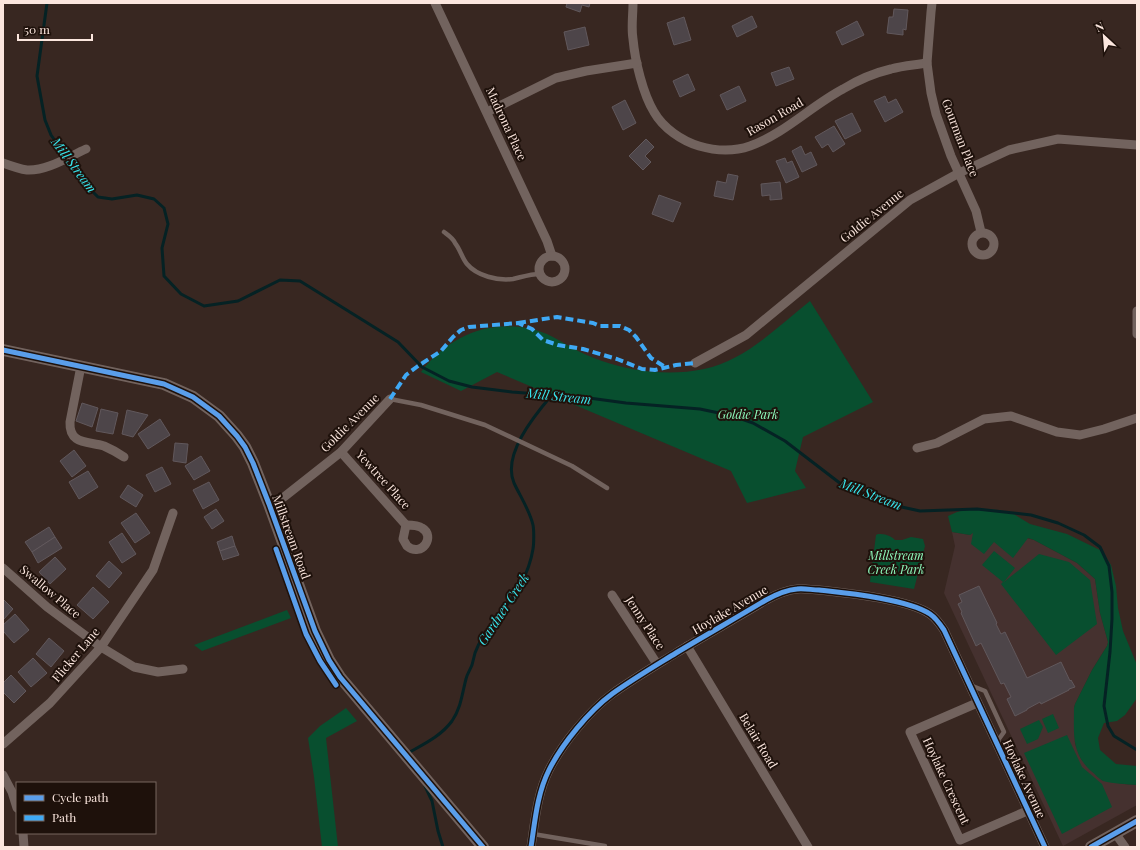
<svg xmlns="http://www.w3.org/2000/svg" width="1140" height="850" font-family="'Playfair Display',serif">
<rect width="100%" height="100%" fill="#382721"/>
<!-- education -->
<path fill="#45312f" d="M979 526 1034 540 1077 563 1095 579 1100 613 1108 642 1107 646 1092 670 1075 704 1074 708 1075 744 1081 759 1102 780 1123 784 1137 785V805L1063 846 944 593 955 546 952 532 970 535Z"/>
<!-- green -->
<g fill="#084f2f">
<path d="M810 301 873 402 803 437 795 471 806 488 747 503 731 471 497 372 461 391 421 372C451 332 500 315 547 334 556 338 563 343 571 347 581 353 591 357 602 361 633 372 671 376 704 369 746 360 777 327 810 301Z"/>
<path d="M971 508 998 510 1012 513 1030 524 1067 534 1102 551 1111 565 1116 586 1118 608 1123 631 1137 665V698L1125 715 1117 721 1104 723 1098 738 1100 750 1116 764 1137 766V785C1126 784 1114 784 1103 781 1099 779 1095 774 1091 771 1071 753 1074 733 1074 708L1075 704 1092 670 1107 646 1108 642 1100 613 1095 579 1077 563 1034 540 1028 538 1013 558 994 542 984 554 971 544 973 533 970 535 952 532 948 516 957 512Z"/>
<path d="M878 534C885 534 890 535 895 540H902L911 537 923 539 925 546 914 589 870 582 876 535Z"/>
<path d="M994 551 1015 568 1004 582 1039 554 1069 562 1090 580 1097 624 1056 655 1001 584 1003 582 982 565Z"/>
<path d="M287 610 291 618 202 651 194 645Z"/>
<path d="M346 708 357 721 326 738 338 847H322L314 777 308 738 320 726Z"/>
<path d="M1053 714 1059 728 1048 733 1042 719Z"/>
<path d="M1039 720 1043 727 1038 739 1027 744 1020 729Z"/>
<path d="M1067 735 1082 767 1102 784 1112 807 1062 834 1024 753Z"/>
</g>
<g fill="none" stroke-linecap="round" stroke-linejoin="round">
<!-- stream -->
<g stroke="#052224" stroke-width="3">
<path d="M47 3 37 76 45 120 51 135 86 185 98 197 112 199 137 195 154 199 164 208 168 224 162 248 164 276 181 294 204 306 238 301 280 280 300 281 398 342 422 367 449 381 472 387 512 392 589 398 626 403 700 409 733 416 753 423 785 441 841 484 888 504 920 511 977 509 1031 515 1058 523 1084 535 1100 547 1109 566 1112 592V619L1110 652 1104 706 1108 726 1114 736 1137 750"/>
<path d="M408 753C424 744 441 736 452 721 461 708 462 694 466 679 467 674 470 670 472 665 473 661 474 657 475 653 480 638 491 626 501 613 516 594 529 574 533 549 534 543 534 530 533 525 530 511 520 496 514 483 502 455 534 416 551 396"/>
<path d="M425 786 432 801 438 831 443 847"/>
</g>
</g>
<!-- building -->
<g fill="#4d4549" stroke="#61585c">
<path d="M567 3H590L589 7 582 5 580 12 566 7Z"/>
<path d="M894 9 908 10 906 30 903 29V35L887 33 889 17H893Z"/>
<path d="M752 16 757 27 737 37 732 26Z"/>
<path d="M684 17 691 40 674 45 667 23Z"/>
<path d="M857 21 864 35 842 45 836 32Z"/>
<path d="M585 27 589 45 568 50 564 32Z"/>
<path d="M789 67 794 79 776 86 771 73Z"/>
<path d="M688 74 695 90 680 97 673 81Z"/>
<path d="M739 86 746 101 727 110 720 95Z"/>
<path d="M885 96 888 103 896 99 903 112 885 122 874 101Z"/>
<path d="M625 100 636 123 623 130 612 107Z"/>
<path d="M852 113 861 131 845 139 835 121Z"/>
<path d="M834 126 845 144 833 152 828 144 822 148 815 137Z"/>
<path d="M646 139 654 147 645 156 651 162 643 170 629 156Z"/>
<path d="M801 146 805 155 811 152 817 165 802 172 792 151Z"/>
<path d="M785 158 787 163 792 161 799 177 786 183 776 161Z"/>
<path d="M728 174 738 176 733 200 714 196 717 181 726 183Z"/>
<path d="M780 182 782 199 770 200V195L762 196 761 184Z"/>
<path d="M659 195 681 203 673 222 652 214Z"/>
<path d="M82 403 98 408 92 427 76 421Z"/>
<path d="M101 409 118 413 113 434 96 431Z"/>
<path d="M127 410 148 415 133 437 122 434Z"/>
<path d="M160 419 170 435 148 449 138 434Z"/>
<path d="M175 443 188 444 186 463 173 461Z"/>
<path d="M74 450 86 466 72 477 60 461Z"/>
<path d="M201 456 210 471 194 480 185 466Z"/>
<path d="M162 467 171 484 155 492 146 475Z"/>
<path d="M88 471 98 487 79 499 69 482Z"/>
<path d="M209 482 219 500 203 509 193 490Z"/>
<path d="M128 485 143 495 136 507 120 497Z"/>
<path d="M216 509 224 521 212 529 204 517Z"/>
<path d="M136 513 150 533 135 543 121 523Z"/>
<path d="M49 527 55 537 32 552 25 542Z"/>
<path d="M122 533 136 554 122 563 109 542Z"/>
<path d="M232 536 235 546 220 551 217 542Z"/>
<path d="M55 537 62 548 38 563 32 552Z"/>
<path d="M235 546 239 555 223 560 220 551Z"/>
<path d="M55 557 66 569 50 584 39 572Z"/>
<path d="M109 561 122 573 109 588 96 576Z"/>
<path d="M979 586 997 623 996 624 1001 634 1005 632 1027 678 1061 662 1070 681 1071 680 1075 687 1069 689V690L1041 704 1040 702 1027 709V710L1015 716 1007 699 1011 697 1004 683 1001 684 981 643 976 646 961 613 962 612 958 604 962 602 959 595Z"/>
<path d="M93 587 109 602 93 619 77 605Z"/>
<path d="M3 599 13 609 3 620Z"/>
<path d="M15 614 29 630 14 643 3 631V625Z"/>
<path d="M49 638 64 651 51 667 36 654Z"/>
<path d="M33 658 47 673 31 687 18 672Z"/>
<path d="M11 675 26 691 14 703 3 692V683Z"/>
</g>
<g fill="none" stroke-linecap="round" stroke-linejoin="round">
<!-- lane -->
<g stroke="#72635e" stroke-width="4.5">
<path d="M444 232C448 235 453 238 455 243 460 249 462 258 467 264 477 276 498 281 513 279 522 277 530 274 540 274"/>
<path d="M390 399 421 405 485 425 572 466 607 488"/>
<path d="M970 685 985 691 1004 732 996 743"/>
<path d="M533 834 605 846"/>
</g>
<!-- street -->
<g stroke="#72635e" stroke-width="9">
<path d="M435 3 547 241 552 256"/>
<path d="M633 3C633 15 631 28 633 39 635 61 643 94 654 112 663 128 682 141 699 146 716 151 733 152 750 146 784 134 811 106 843 89 858 80 874 73 891 69 902 66 915 65 927 63"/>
<path d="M932 3 931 12 927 63 931 93 936 114 951 156 976 211 981 232"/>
<path d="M487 112 556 78 586 71 637 63"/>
<path d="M3 163C11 166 19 169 27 170 47 171 68 157 86 149"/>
<circle cx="983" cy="244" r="11"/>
<circle cx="552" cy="269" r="13"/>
<path d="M1137 311V334"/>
<path d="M695 363 746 335 910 200 959 173 1009 150 1058 139 1137 145"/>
<path d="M81 366 70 422C69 445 88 441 104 446 111 449 118 453 124 457"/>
<path d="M917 448 937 443 984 419 1011 416 1057 432 1080 435 1104 429 1137 418"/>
<path d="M341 452 406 525"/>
<path d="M269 504 284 497 341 452 390 399"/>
<path d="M406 525C411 525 418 525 422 528 436 536 422 558 407 546L403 539Z"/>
<path d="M3 568 47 607 101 647 134 667 158 672 183 669"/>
<path d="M612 595 657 664"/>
<path d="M687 646 808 847"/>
<path d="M977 703 910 732 960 840 1027 811"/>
<path d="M3 744 50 703 101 647 153 570 173 513"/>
<path d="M3 775 12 792 17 808"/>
<path d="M23 833 24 847"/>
<path d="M1115 833 1125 847"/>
<path d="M531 847C535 821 537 794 549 770 562 744 589 711 612 694 633 679 655 666 676 653 706 635 736 618 766 600 775 595 786 590 797 589 804 588 812 590 819 590 846 593 908 599 930 614 936 618 940 624 944 630L1045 847"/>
</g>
<!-- secondary -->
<g stroke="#72635e" stroke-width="12">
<path d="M3 350 164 384 193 397 219 416 237 436 245 447 253 463 269 504 315 631 329 660 340 677 483 847"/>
<path d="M1091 847 1137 821"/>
</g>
<!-- quiet -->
<g stroke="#3fa9f5" stroke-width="4" stroke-dasharray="8 4" stroke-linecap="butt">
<path d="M518 323 557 317 593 323 600 326H620L629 330 636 337 651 358 665 367"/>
<path d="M390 399 406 375 418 366 441 351 453 337 461 330 469 327 518 323 532 329 543 340 558 345 583 349 617 359 642 369 655 370 676 365 695 363"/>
</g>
<defs>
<g id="cycleway">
<path d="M3 350 164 384 193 397 219 416 237 436 245 447 253 463 269 504 315 631 329 660 340 677 483 847"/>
<path d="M276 549 306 634 320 661 336 685"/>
<path d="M531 847C535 821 537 794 549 770 562 744 589 711 612 694 633 679 655 666 676 653 706 635 736 618 766 600 775 595 786 590 797 589 804 588 812 590 819 590 846 593 908 599 930 614 936 618 940 624 944 630L1045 847"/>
<path d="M1091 847 1137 821"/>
</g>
</defs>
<!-- cycleway casing -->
<use href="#cycleway" stroke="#1e110b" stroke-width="8"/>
<!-- cycleway -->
<use href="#cycleway" stroke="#5a9eea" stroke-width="5"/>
</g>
<g text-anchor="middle" stroke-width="4" stroke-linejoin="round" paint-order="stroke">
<!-- street labels -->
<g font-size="12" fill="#fbe6de" stroke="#1e110b">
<text transform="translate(775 117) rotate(-30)" y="4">Rason Road</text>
<text transform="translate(506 124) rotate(65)" y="4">Madrona Place</text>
<text transform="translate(960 138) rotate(69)" y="4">Gourman Place</text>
<text transform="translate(872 216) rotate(-39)" y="4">Goldie Avenue</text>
<text transform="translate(350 423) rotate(-45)" y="4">Goldie Avenue</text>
<text transform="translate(383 480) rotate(48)" y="4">Yewtree Place</text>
<text transform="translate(291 537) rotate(70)" y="4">Millstream Road</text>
<text transform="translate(50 592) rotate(40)" y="4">Swallow Place</text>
<text transform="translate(730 610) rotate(-30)" y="4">Hoylake Avenue</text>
<text transform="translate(645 623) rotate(57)" y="4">Jenny Place</text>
<text transform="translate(76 655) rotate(-50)" y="4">Flicker Lane</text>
<text transform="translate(758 741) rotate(59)" y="4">Belair Road</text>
<text transform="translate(1024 779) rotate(65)" y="4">Hoylake Avenue</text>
<text transform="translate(946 781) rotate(65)" y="4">Hoylake Crescent</text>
</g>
<!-- park labels -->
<g font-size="12" font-style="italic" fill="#8efabc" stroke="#1e110b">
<text x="748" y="419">Goldie Park</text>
<text x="896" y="560">Millstream<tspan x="896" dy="14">Creek Park</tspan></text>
</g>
<!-- water labels -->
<g font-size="13" font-style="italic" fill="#38e4eb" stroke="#1e110b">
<text transform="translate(74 165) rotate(53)" y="5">Mill Stream</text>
<text transform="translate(559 396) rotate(6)" y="5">Mill Stream</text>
<text transform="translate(871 494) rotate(21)" y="5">Mill Stream</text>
<text transform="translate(503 609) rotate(-57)" y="5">Gardner Creek</text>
</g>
</g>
<!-- border -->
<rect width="1140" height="850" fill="none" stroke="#fbe6de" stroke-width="8"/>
<!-- legend -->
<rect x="16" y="782" width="140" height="52" fill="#1e110b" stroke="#76665f"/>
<rect x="24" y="795" width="20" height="6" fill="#5a9eea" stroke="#76665f"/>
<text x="52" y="802" font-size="12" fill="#fbe6de">Cycle path</text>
<rect x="24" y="815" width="20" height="6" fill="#3fa9f5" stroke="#76665f"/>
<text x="52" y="822" font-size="12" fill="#fbe6de">Path</text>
<!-- north arrow -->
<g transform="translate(1104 36) rotate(334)" stroke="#1e110b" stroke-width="3" paint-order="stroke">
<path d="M0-3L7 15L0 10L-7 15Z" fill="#fbe6de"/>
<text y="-6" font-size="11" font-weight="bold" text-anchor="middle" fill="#fbe6de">N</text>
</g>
<!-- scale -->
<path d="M18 34v6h74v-6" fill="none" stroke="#fbe6de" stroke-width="2"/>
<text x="24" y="34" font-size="12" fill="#fbe6de" stroke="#1e110b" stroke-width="3" paint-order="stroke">50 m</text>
</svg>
